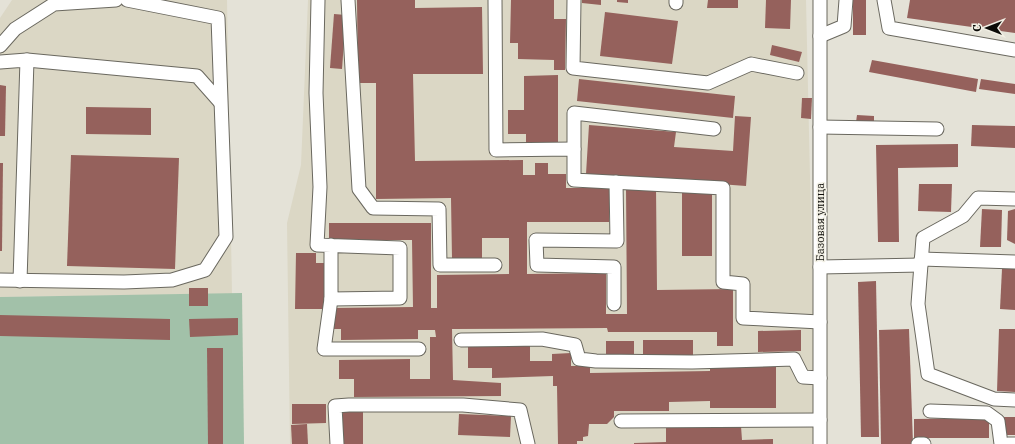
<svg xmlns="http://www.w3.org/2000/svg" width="1015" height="444" font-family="'IBM Plex Serif',serif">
<rect width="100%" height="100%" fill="#e4e2d7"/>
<!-- built -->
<g fill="#dbd7c5">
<path d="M12 0H227L232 294 0 297V18Z"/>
<path d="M308 0H806L816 444H290L287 223 301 165Z"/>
</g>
<!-- green -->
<path fill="#a2c1a9" d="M242 293 244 444H0V297Z"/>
<!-- building -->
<g fill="#95615c">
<path d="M357 0H415V8L482 7 483 74H413L415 161 523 160V175H535V163H548V174H566V188H609V222H527V274L606 273V314H627L626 187H656L657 290 733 289V346H717V332H608L607 328 452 329 453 380 501 383V396L354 397V379H339V360L410 359V379H430V337H436L435 330H418V339L341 340V329H332V308L413 307 412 240H329V223H431V308H437V275L509 274V238H482V258H452L451 198 376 199V83H358Z"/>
<path d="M511 0H554V19H566L565 70H554V60L518 59V43H510Z"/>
<path d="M582 0H601V5L582 3Z"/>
<path d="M617 0H628V3L617 2Z"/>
<path d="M708 0H738V8H707Z"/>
<path d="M766 0H791L790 29 765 28Z"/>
<rect x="853" y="0" width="13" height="35"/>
<path d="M910 0H1015V33L907 18Z"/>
<path d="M605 12 678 21 672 64 600 56Z"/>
<path d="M334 14 346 15 342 69 330 68Z"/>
<path d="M772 45 802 52 799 62 770 55Z"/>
<path d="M872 60 978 79 976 92 869 72Z"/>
<path d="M558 75V143H526V134H508V110H524V76Z"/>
<path d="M579 79 735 96 733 118 577 101Z"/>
<path d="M981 79 1015 84V94L979 89Z"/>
<path d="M0 85 6 86 5 136H0Z"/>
<path d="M802 98H812L811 119 801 118Z"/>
<path d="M86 107 151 108V135L86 134Z"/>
<path d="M857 115 874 116V123L856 122Z"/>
<path d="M735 116 751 117 746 186 586 174 589 125 676 132 674 147 733 151Z"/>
<path d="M972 125 1015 126V148L971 146Z"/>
<path d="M958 144V167L898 168 899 242H878L876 145Z"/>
<path d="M71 155 179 158 175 269 67 266Z"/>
<path d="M0 163H3L2 251H0Z"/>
<path d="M919 184H952L951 212 918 211Z"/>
<rect x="682" y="192" width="30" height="64"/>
<path d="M982 209 1002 210 1001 247H980Z"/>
<path d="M1015 209V244L1007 240 1008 211Z"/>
<path d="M296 253H316V263H324V309H295Z"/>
<path d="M1002 269H1015V310L1000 309Z"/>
<path d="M876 281 879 437H861L858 282Z"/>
<rect x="189" y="288" width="19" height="18"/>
<path d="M0 315 170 319V340L0 336Z"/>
<path d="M238 318V335L190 337 189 319Z"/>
<path d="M909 329 913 444H881L879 330Z"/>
<path d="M999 329H1015V392L997 391Z"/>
<path d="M801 330V351L758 352V331Z"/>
<path d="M643 340H693V356L643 357Z"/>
<rect x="606" y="341" width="28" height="15"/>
<path d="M468 342 530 343V361H552V354L571 353V366H590V373L710 371V377V365H776V408H710V401L669 402V411H614V417L607 424H589L588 436 583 437V441H577V444H558L557 386H553V376L492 378V368H468Z"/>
<path d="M207 348H223V444H208Z"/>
<path d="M292 404H326V423L292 424Z"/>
<rect x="343" y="412" width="20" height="32"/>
<path d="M459 414 511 416 510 437 458 435Z"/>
<rect x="1004" y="417" width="11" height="18"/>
<path d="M989 418V438H914V419Z"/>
<path d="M307 424 308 444H292L291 425Z"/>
<path d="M741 426 742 440 773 439V444H634V443L666 442V428Z"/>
</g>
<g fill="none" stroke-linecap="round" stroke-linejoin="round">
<defs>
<g id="minor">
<path d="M318 0 316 93 320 187 317 245 400 248V298L331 299V245"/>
<path d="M348 0 359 189 373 208 439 209 440 265H495"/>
<path d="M495 0 496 150 574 149V180L723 188V282L743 284V318L820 322"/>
<path d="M574 0 573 68 708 83 751 64 797 73"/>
<path d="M676 0V3"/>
<path d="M884 0 889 28 1015 50"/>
<path d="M820 36 844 26 846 0"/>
<path d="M0 46 15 29 54 4 116 0"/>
<path d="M27 60 197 76 220 102"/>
<path d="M0 62 27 60 20 281"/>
<path d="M820 127 937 129"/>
<path d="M574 149V113L714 129"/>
<path d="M1015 199 978 198 963 216 923 238 918 304 928 374 994 399 1015 400"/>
<path d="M921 259 1015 262"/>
<path d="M820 267 921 265"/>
<path d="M0 280 124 282 172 280 205 270 226 237 218 18 127 0"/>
<path d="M331 299 324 349H419"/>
<path d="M614 304V267L537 265 536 240 617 241 616 182"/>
<path d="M461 340 542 339 575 345 579 359 596 361 692 362 794 359 803 377 820 378"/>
<path d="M930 411 987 413 998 421 1001 444"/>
<path d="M621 421 820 420"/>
<path d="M337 444 335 406 349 405H463L520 410 528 444"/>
<path d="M820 444V0"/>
<path d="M918 444H924"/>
<path d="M1008 444H1015"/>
</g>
</defs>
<!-- minor casing -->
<use href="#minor" stroke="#6a685f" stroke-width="15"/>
<!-- minor -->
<use href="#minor" stroke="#fff" stroke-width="13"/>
</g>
<g text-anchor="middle" stroke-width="3" stroke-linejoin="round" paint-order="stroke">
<!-- street labels -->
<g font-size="11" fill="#0c0b08" stroke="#f1efe4">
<text transform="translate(820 222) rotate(-90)" y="4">Базовая улица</text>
</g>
</g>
<!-- north arrow -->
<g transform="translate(987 28) rotate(270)" stroke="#f1efe4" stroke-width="3" paint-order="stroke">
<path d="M0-3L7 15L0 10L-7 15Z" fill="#0c0b08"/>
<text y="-6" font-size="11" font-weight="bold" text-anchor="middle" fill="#0c0b08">С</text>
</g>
</svg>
